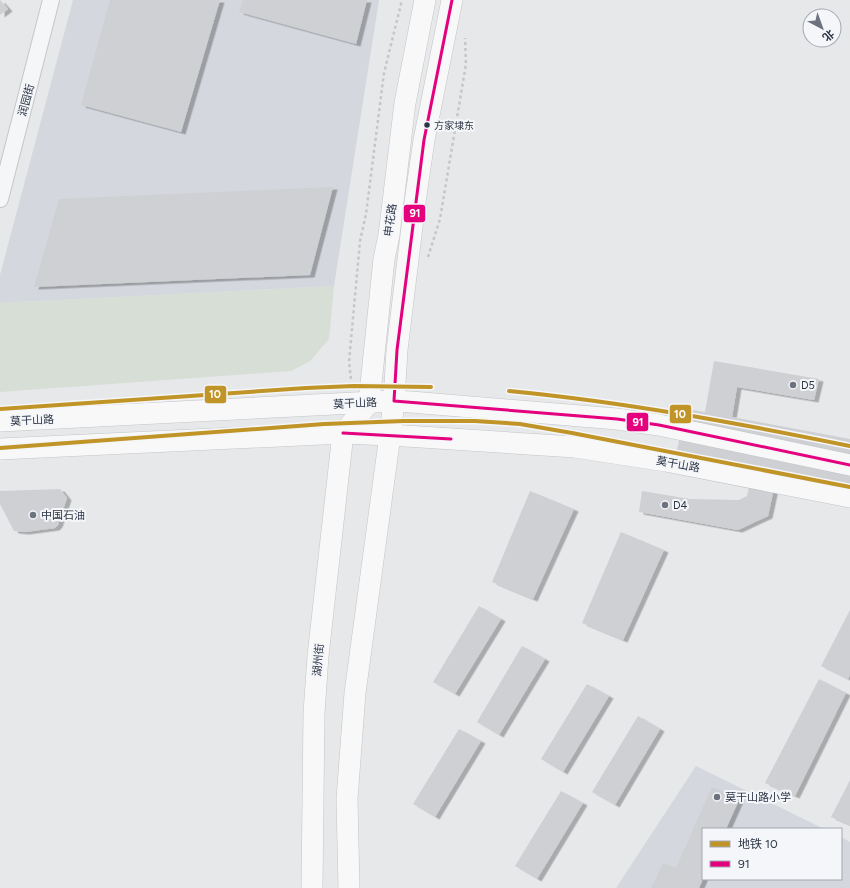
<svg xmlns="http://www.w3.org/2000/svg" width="850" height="888" font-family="Figtree,'Noto Sans SC',sans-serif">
<defs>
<filter id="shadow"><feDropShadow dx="4.5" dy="2.5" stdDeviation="0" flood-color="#0004"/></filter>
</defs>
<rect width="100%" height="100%" fill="#e6e8ea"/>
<!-- built -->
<g fill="#d4d7dd">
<path d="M73 0H379L334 286 0 303V275Z"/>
<path d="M696 766 824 829H703V879H841V837L850 842V888H616Z"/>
</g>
<!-- green -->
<path fill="#d6ded6" d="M334 286 329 339 310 361 291 371 0 392V303Z"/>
<!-- building -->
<g fill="#ced0d3" filter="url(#shadow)">
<path d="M0 0 8 9 0 15Z"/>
<path d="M110 0H220L181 132 81 105Z"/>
<path d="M243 0H367L356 44 239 12Z"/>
<path d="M333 187 310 275 34 287 59 199Z"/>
<path d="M714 361 819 379 814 400 737 387 732 417 850 439V494L776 479 768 516 738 530 639 512 642 491 690 499 739 500 747 496 752 474 675 459 686 409 705 412Z"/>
<path d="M60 489 67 498 58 525 55 528 25 532 14 531 0 504V491Z"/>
<path d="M530 491 574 509 533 599 492 582Z"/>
<path d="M621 532 664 550 623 640 582 623Z"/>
<path d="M479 606 501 619 455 694 433 682Z"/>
<path d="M850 610V675L848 679 821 666Z"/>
<path d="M522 646 545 659 499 735 477 722Z"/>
<path d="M819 679 846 693 795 796 765 783Z"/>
<path d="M587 684 609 696 563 772 541 759Z"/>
<path d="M638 716 660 729 615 805 592 792Z"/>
<path d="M459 729 481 741 435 817 413 804Z"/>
<path d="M850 780V825L831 817Z"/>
<path d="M712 787 739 800 726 829H703V879L699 888H651L663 863 676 868Z"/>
<path d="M561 791 583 803 537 879 515 866Z"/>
</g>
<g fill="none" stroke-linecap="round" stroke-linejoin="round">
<defs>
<path id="minor" d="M0 199 51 0"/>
<g id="major">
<path d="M0 421 394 401 411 402 617 419 659 425 850 465"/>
<path d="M343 433 369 403 384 259 389 235 405 103 425 0"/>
<path d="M0 449 343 433 390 435 575 447 666 461 850 497"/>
<path d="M312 888 314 713 318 656 343 433"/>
<path d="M349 888 347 799 355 693 390 435 394 401 397 350 415 202 424 140 452 0"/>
</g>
</defs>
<!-- minor casing -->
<use href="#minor" stroke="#c4c6c8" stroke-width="18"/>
<!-- major casing -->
<use href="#major" stroke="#c2c5c8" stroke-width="22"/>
<!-- path -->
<g stroke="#c5c6ca" stroke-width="2.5" stroke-dasharray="3 3" stroke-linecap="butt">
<path d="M428 257 440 219 466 64 465 38"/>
<path d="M351 379 349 362 360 241 366 214 384 73 402 0"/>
</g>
<!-- minor -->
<use href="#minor" stroke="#f5f6f7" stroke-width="16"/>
<!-- major -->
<use href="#major" stroke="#f8f8f8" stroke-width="21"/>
<defs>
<g id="bus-1">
<path d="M452 0 424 140 397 350 394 401 617 419 659 425 850 465"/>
<path d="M343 433 451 439"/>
</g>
</defs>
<!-- bus-1 casing -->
<use href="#bus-1" stroke="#f4f6f9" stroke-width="6"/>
<!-- bus-1 -->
<use href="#bus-1" stroke="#e5007d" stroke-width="3"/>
<defs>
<g id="metro-1">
<path d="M509 391C624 402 737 423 850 446"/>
<path d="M0 409 306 388 354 386 431 387"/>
<path d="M0 448 324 424 404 421H475L520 424 572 433 850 487"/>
</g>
</defs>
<!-- metro-1 casing -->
<use href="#metro-1" stroke="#f4f6f9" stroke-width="7"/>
<!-- metro-1 -->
<use href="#metro-1" stroke="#c09426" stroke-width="4"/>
</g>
<!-- markers -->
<circle fill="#2b3445" stroke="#f4f6f9" stroke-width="1.5" cx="427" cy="125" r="3.5"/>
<g fill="#6c737f" stroke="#f4f6f9" stroke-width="1.5">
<circle cx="793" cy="385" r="4"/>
<circle cx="665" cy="505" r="4"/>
<circle cx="33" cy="515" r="4"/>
<circle cx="717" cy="797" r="4"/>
</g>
<g text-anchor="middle" stroke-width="4" stroke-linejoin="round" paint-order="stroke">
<!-- bus labels -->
<g font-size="10" fill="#2b3445" stroke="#f4f6f9" text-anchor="start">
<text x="434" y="129">方家埭东</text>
</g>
<!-- street labels -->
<g font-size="11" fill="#2b3445" stroke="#f4f6f9">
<text transform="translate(26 100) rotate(-75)" y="4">润园街</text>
<text transform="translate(390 220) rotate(-82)" y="4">申花路</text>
<text transform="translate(355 403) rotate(-3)" y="4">莫干山路</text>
<text transform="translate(32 420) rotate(-3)" y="4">莫干山路</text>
<text transform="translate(678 464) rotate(10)" y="4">莫干山路</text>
<text transform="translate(318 660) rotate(-85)" y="4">湖州街</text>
</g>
<!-- poi labels -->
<g font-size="11" fill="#2b3445" stroke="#f4f6f9" text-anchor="start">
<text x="801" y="389">D5</text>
<text x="673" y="509">D4</text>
<text x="41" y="519">中国石油</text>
<text x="725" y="801">莫干山路小学</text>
</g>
</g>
<g stroke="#f4f6f9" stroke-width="1.5">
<rect x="403" y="204" width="23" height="19" rx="4" fill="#e5007d"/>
<rect x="204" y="385" width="23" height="19" rx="4" fill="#c09426"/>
<rect x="669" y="404" width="23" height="20" rx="4" fill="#c09426"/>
<rect x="626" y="412" width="23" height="20" rx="4" fill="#e5007d"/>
</g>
<g font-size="11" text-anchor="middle" font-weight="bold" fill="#fff">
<text x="415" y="217">91</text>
<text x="215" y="398">10</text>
<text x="680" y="418">10</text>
<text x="638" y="426">91</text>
</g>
<!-- legend -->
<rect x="702" y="828" width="140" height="52" fill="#f4f6f9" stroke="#a4a8b1"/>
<rect x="710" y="841" width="20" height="6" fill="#c09426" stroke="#a4a8b1"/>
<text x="738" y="848" font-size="12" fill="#2b3445">地铁 10</text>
<rect x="710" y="861" width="20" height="6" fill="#e5007d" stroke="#a4a8b1"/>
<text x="738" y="868" font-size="12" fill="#2b3445">91</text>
<!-- north arrow -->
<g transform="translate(822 28) rotate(139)"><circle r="19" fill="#f4f6f9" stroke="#a4a8b1"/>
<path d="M0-3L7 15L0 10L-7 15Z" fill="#6c737f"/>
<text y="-6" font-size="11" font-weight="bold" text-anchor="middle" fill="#2b3445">北</text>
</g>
</svg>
